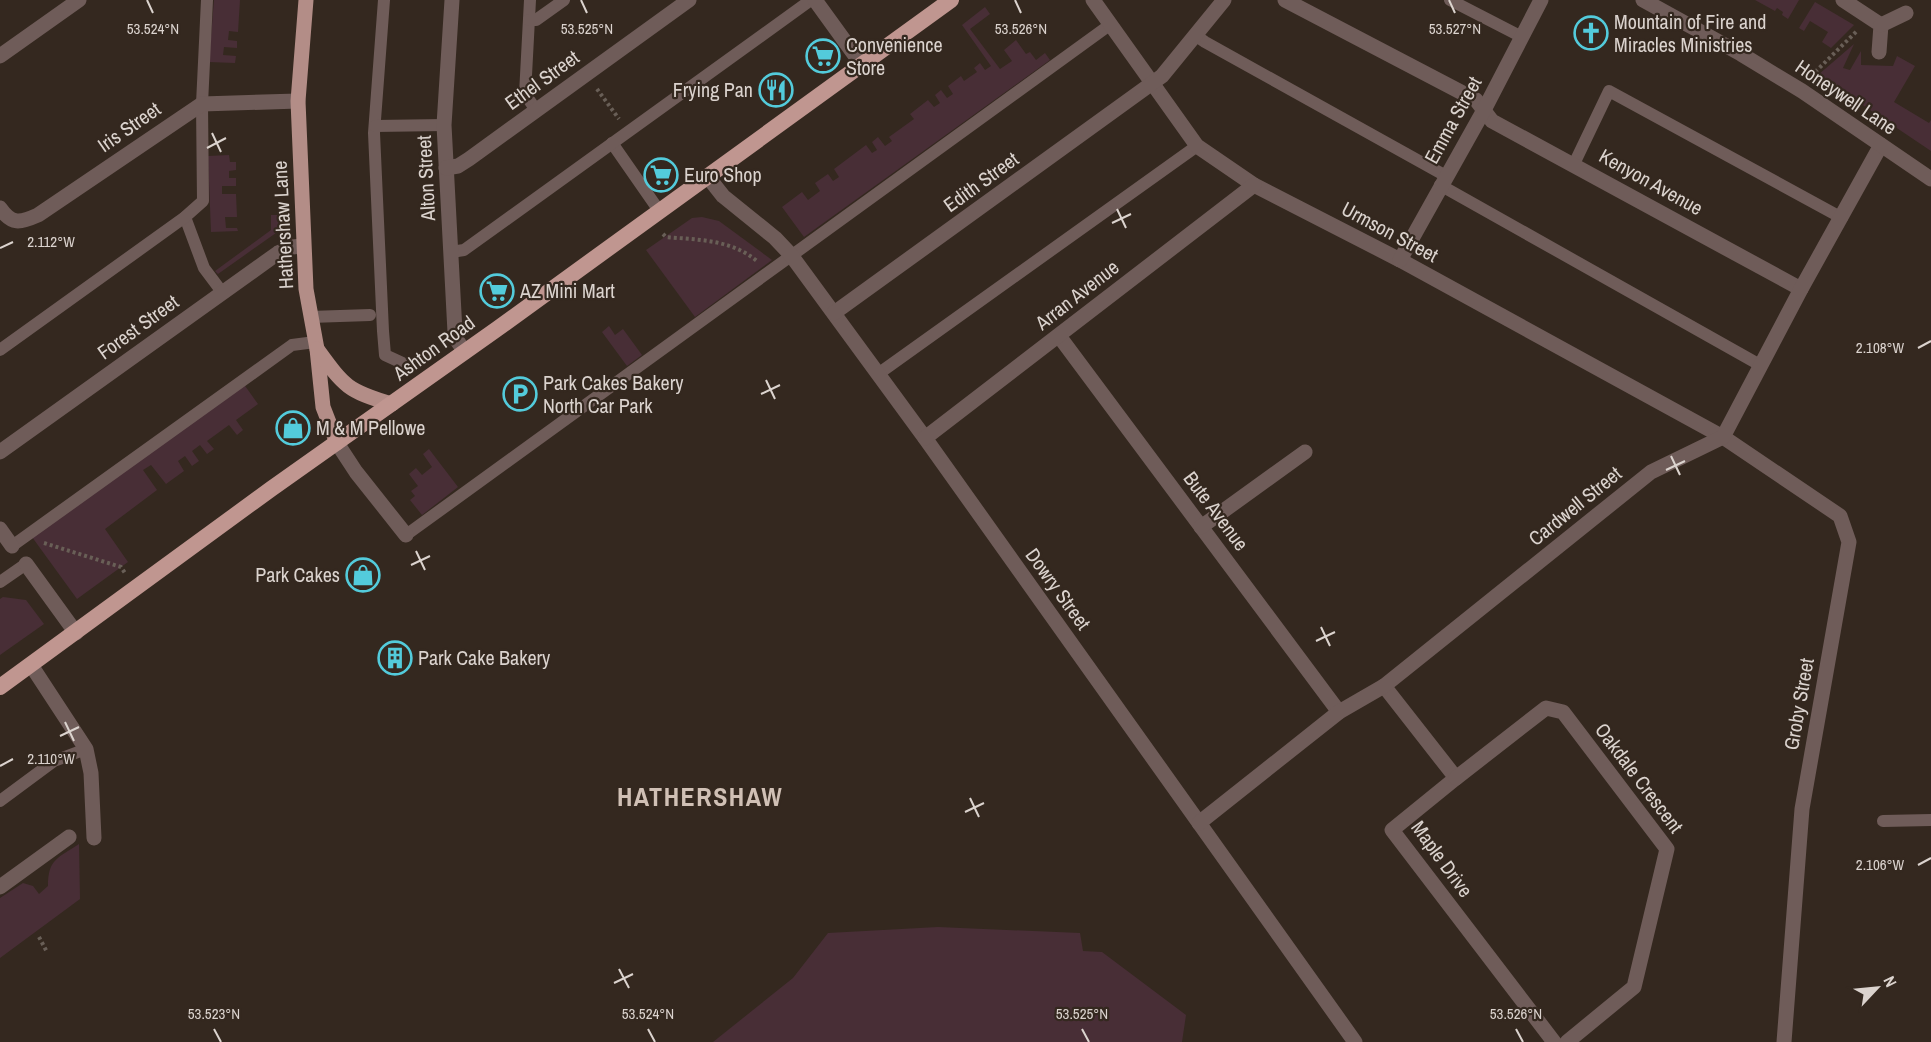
<svg xmlns="http://www.w3.org/2000/svg" width="1931" height="1042" font-family="'Archivo Narrow',sans-serif">
<rect width="100%" height="100%" fill="#34281f"/>
<!-- green -->
<g fill="#482e36">
<path d="M214 0H240L238 32 229 31 228 40 237 41V48L224 47 223 55 236 56 235 63 209 62Z"/>
<path d="M1755 0H1799L1788 19 1782 15 1783 12 1777 8 1775 11Z"/>
<path d="M1815 2 1854 25 1831 48 1822 42 1828 32 1810 21 1804 31 1799 28Z"/>
<path d="M985 7 990 14 970 29 1000 69 1012 61 1004 50 1016 40 1026 54 1030 52 1036 60 1045 53 1050 60 804 237 782 207 802 192 808 200 820 191 815 183 828 174 833 181 839 177 834 169 866 145 872 153 877 150 872 142 878 137 885 146 892 141 889 137 914 119 910 114 928 100 934 107 940 103 935 95 941 90 947 98 953 94 948 86 961 76 964 81 977 72 974 68 980 63 985 70 991 66 962 25Z"/>
<path d="M1854 44 1843 68 1850 70 1861 51V65L1893 66 1897 56 1915 66 1894 102 1929 123 1931 120V151L1818 75Z"/>
<path d="M229 155 230 162H236V170L229 171V178H236V186H222V194H236L237 217H225L226 228H237L238 231 211 232 208 156Z"/>
<path d="M271 215H282L283 228 218 274 215 271 271 230Z"/>
<path d="M702 217 719 221 772 260 695 317 646 250 692 218Z"/>
<path d="M609 326 615 335 623 329 642 355 627 366 602 332Z"/>
<path d="M243 383 258 404 236 420 243 430 237 435 229 425 207 441 214 449 207 454 200 445 192 451 199 461 192 466 185 456 178 461 184 471 166 484 151 465 143 470 157 490 105 529 128 562 77 599 32 537Z"/>
<path d="M429 449 458 487 422 515 410 500 415 496 411 491 418 486 409 474 416 468 422 475 432 467 423 454Z"/>
<path d="M3 597 26 600 44 624 0 655V599Z"/>
<path d="M79 844 80 899 0 958V898L23 883 33 886 39 894 48 886C48 859 58 858 79 844Z"/>
<path d="M938 927 1080 933 1083 951 1102 952 1186 1015 1182 1042H713L793 978 828 933Z"/>
</g>
<g fill="none" stroke-linecap="round" stroke-linejoin="round">
<!-- path -->
<g stroke="#695f57" stroke-width="4" stroke-dasharray="3 3" stroke-linecap="butt">
<path d="M1811 76 1857 31"/>
<path d="M597 89 619 119"/>
<path d="M663 234 666 237C698 240 730 239 757 261"/>
<path d="M44 543 121 567 125 573"/>
<path d="M39 937 47 952"/>
</g>
<!-- service -->
<g stroke="#6f5c59" stroke-width="12">
<path d="M384 0 374 133 383 331 385 355 411 367"/>
<path d="M530 0 525 94 536 110"/>
<path d="M1450 0 1522 37"/>
<path d="M529 20H536L564 0"/>
<path d="M1195 35 1205 42 1446 176"/>
<path d="M375 126 444 125"/>
<path d="M612 143 660 212"/>
<path d="M1574 164 1609 91 1842 218"/>
<path d="M1440 185 1760 365"/>
<path d="M185 217 204 268 222 292"/>
<path d="M451 252 464 250 811 0"/>
<path d="M310 317 370 315"/>
<path d="M0 350 185 217 203 201 202 104 207 0"/>
<path d="M878 374 1197 146"/>
<path d="M406 535 1111 24"/>
<path d="M12 546 292 345 315 342"/>
<path d="M0 582 26 564"/>
<path d="M0 801 54 761 86 749"/>
<path d="M1883 821 1931 820"/>
</g>
<!-- minor -->
<g stroke="#6f5c59" stroke-width="15">
<path d="M452 0 444 125 455 332 456 339 465 352"/>
<path d="M815 0 862 65"/>
<path d="M1093 0 1197 146 1254 185 1400 260 1723 437 1840 516 1849 542 1802 809 1784 1042"/>
<path d="M1285 0 1476 100 1492 121 1801 289"/>
<path d="M1843 0 1881 25 1879 52"/>
<path d="M1881 25 1906 13"/>
<path d="M0 56 79 0"/>
<path d="M446 168 458 166 469 159 689 0"/>
<path d="M708 177 723 196 775 238 791 255 925 438 1355 1042"/>
<path d="M0 208C12 225 20 223 38 215L202 104 298 101"/>
<path d="M1400 260 1484 110 1541 0"/>
<path d="M834 313 1162 76 1224 0"/>
<path d="M1059 336 1339 712"/>
<path d="M925 438 1254 185"/>
<path d="M337 443 356 472 406 535"/>
<path d="M0 452 278 253 292 247 303 246"/>
<path d="M1201 527 1305 452"/>
<path d="M0 529 12 546"/>
<path d="M26 564 76 633"/>
<path d="M31 665 86 749 91 773 94 838"/>
<path d="M1384 686 1456 778 1392 830 1554 1042"/>
<path d="M1456 778 1546 708 1563 712 1667 849 1634 987 1567 1042"/>
<path d="M1199 823 1339 712 1384 686 1651 472 1723 437 1801 289 1881 145"/>
<path d="M0 887 69 837"/>
</g>
<!-- tertiary -->
<path stroke="#6f5c59" stroke-width="15" d="M1643 0 1741 54 1802 91 1931 179"/>
<!-- primary -->
<g stroke="#b38d87" stroke-width="15">
<path d="M306 0 298 101 306 289 317 349 323 407 337 443"/>
<path d="M317 349C344 386 347 391 392 404"/>
</g>
<!-- trunk -->
<path stroke="#c09690" stroke-width="16" d="M0 687 271 489 497 329 951 0"/>
</g>
<!-- ticks -->
<path fill="none" stroke="#dbd3ce" stroke-width="2" d="M147 0 153 13M581 0 587 13M1015 0 1021 13M1449 0 1455 13M212 133 221 152M207 148 226 138M1117 209 1126 228M1112 223 1131 214M0 248 13 242M1918 348 1931 341M766 380 775 399M761 394 780 385M1671 456 1680 475M1666 470 1685 461M416 551 425 570M411 565 430 556M1321 627 1330 646M1316 641 1335 632M65 722 74 741M60 736 79 727M0 766 13 759M970 798 979 817M965 812 984 803M1918 865 1931 858M619 969 629 988M614 983 633 974M214 1029 221 1042M648 1029 655 1042M1082 1029 1089 1042M1516 1029 1523 1042"/>
<!-- icons -->
<defs>
<symbol id="church-ring" viewBox="-11 -11 22 22"><circle r="9.5" fill="#34281f" stroke="#53cbdb" stroke-width="1.5"/><path d="M-1.2-6h2.4v3.5h3.3v2.4h-3.3V6h-2.4V-.1h-3.3v-2.4h3.3Z" fill="#53cbdb"/></symbol>
<symbol id="supermarket-ring" viewBox="-11 -11 22 22"><circle r="9.5" fill="#34281f" stroke="#53cbdb" stroke-width="1.5"/><path d="M-6-5.5h2.5l.6 2H6L4.5 2H-2.5L-4.4-4H-6ZM-1.5 3.2a1.3 1.3 0 1 0 .1 0ZM3 3.2a1.3 1.3 0 1 0 .1 0Z" fill="#53cbdb"/></symbol>
<symbol id="restaurant-ring" viewBox="-11 -11 22 22"><circle r="9.5" fill="#34281f" stroke="#53cbdb" stroke-width="1.5"/><path d="M-5-6h1v4h1v-4h1v4h1v-4h1v5L-1.5 .5V6h-2V.5L-5-1ZM5-6V6H3V1.5H1.5Q1.5-4 5-6Z" fill="#53cbdb"/></symbol>
<symbol id="parking-ring" viewBox="-11 -11 22 22"><circle r="9.5" fill="#34281f" stroke="#53cbdb" stroke-width="1.5"/><path d="M-3.5-5.5H1a3.5 3.5 0 0 1 0 7H-1V5.5H-3.5ZM-1-3.4V-.6H.8a1.4 1.4 0 0 0 0-2.8Z" fill="#53cbdb"/></symbol>
<symbol id="shop-ring" viewBox="-11 -11 22 22"><circle r="9.5" fill="#34281f" stroke="#53cbdb" stroke-width="1.5"/><path d="M-5-2.5h2.3a2.7 3.5 0 0 1 5.4 0H5L5.5 6h-11ZM-1.5-2.5h3a1.5 2.3 0 0 0-3 0Z" fill="#53cbdb"/></symbol>
<symbol id="building-ring" viewBox="-11 -11 22 22"><circle r="9.5" fill="#34281f" stroke="#53cbdb" stroke-width="1.5"/><path d="M-4-6H4V6H1V3H-1V6H-4ZM-2.5-4.3h1.7v1.8h-1.7ZM.8-4.3h1.7v1.8H.8ZM-2.5-1h1.7V.8h-1.7ZM.8-1h1.7V.8H.8Z" fill="#53cbdb"/></symbol>
</defs>
<g fill-rule="evenodd">
<use href="#church-ring" x="1572" y="14" width="38" height="38"/>
<use href="#supermarket-ring" x="804" y="37" width="38" height="38"/>
<use href="#restaurant-ring" x="757" y="71" width="38" height="38"/>
<use href="#supermarket-ring" x="642" y="156" width="38" height="38"/>
<use href="#supermarket-ring" x="478" y="272" width="38" height="38"/>
<use href="#parking-ring" x="501" y="375" width="38" height="38"/>
<use href="#shop-ring" x="274" y="409" width="38" height="38"/>
<use href="#shop-ring" x="344" y="556" width="38" height="38"/>
<use href="#building-ring" x="376" y="639" width="38" height="38"/>
</g>
<g text-anchor="middle" stroke-width="4.5" stroke-linejoin="round" paint-order="stroke">
<!-- poi labels -->
<g font-size="20" fill="#dbd3ce" stroke="#34281f" text-anchor="start">
<text x="1614" y="29">Mountain of Fire and<tspan x="1614" dy="23">Miracles Ministries</tspan></text>
<text x="846" y="52">Convenience<tspan x="846" dy="23">Store</tspan></text>
<text x="753" y="97" text-anchor="end">Frying Pan</text>
<text x="684" y="182">Euro Shop</text>
<text x="520" y="298">AZ Mini Mart</text>
<text x="543" y="390">Park Cakes Bakery<tspan x="543" dy="23">North Car Park</tspan></text>
<text x="316" y="435">M &amp; M Pellowe</text>
<text x="340" y="582" text-anchor="end">Park Cakes</text>
<text x="418" y="665">Park Cake Bakery</text>
</g>
<!-- street labels -->
<g font-size="20" fill="#dbd3ce" stroke="#34281f">
<text transform="translate(542 80) rotate(-36)" y="7">Ethel Street</text>
<text transform="translate(1846 97) rotate(34)" y="7">Honeywell Lane</text>
<text transform="translate(1453 120) rotate(-61)" y="7">Emma Street</text>
<text transform="translate(129 127) rotate(-35)" y="7">Iris Street</text>
<text transform="translate(426 178) rotate(-93)" y="7">Alton Street</text>
<text transform="translate(981 182) rotate(-36)" y="7">Edith Street</text>
<text transform="translate(1651 182) rotate(29)" y="7">Kenyon Avenue</text>
<text transform="translate(283 225) rotate(-93)" y="7">Hathershaw Lane</text>
<text transform="translate(1390 232) rotate(28)" y="7">Urmson Street</text>
<text transform="translate(1077 295) rotate(-38)" y="7">Arran Avenue</text>
<text transform="translate(138 327) rotate(-36)" y="7">Forest Street</text>
<text transform="translate(434 348) rotate(-36)" y="7">Ashton Road</text>
<text transform="translate(1575 506) rotate(-39)" y="7">Cardwell Street</text>
<text transform="translate(1216 511) rotate(53)" y="7">Bute Avenue</text>
<text transform="translate(1058 589) rotate(54)" y="7">Dowry Street</text>
<text transform="translate(1799 704) rotate(-80)" y="7">Groby Street</text>
<text transform="translate(1639 778) rotate(53)" y="7">Oakdale Crescent</text>
<text transform="translate(1442 859) rotate(54)" y="7">Maple Drive</text>
</g>
<!-- district labels -->
<g font-size="26" font-weight="bold" letter-spacing="1.5" fill="#d0c0b5" stroke="#34281f">
<text x="700" y="806">HATHERSHAW</text>
</g>
</g>
<g font-size="15" text-anchor="middle" fill="#dbd3ce" stroke="#34281f" stroke-width="4.5" stroke-linejoin="round" paint-order="stroke">
<text x="153" y="34">53.524°N</text>
<text x="587" y="34">53.525°N</text>
<text x="1021" y="34">53.526°N</text>
<text x="1455" y="34">53.527°N</text>
<text x="51" y="247">2.112°W</text>
<text x="1880" y="353">2.108°W</text>
<text x="51" y="764">2.110°W</text>
<text x="1880" y="870">2.106°W</text>
<text x="214" y="1019">53.523°N</text>
<text x="648" y="1019">53.524°N</text>
<text x="1082" y="1019">53.525°N</text>
<text x="1516" y="1019">53.526°N</text>
</g>
<!-- north arrow -->
<g transform="translate(1877 988) rotate(64)" stroke="#34281f" stroke-width="4.5" paint-order="stroke">
<path d="M0-4.5L10 22L0 15L-10 22Z" fill="#dbd3ce"/>
<text y="-9" font-size="16" font-weight="bold" text-anchor="middle" fill="#dbd3ce">N</text>
</g>
</svg>
